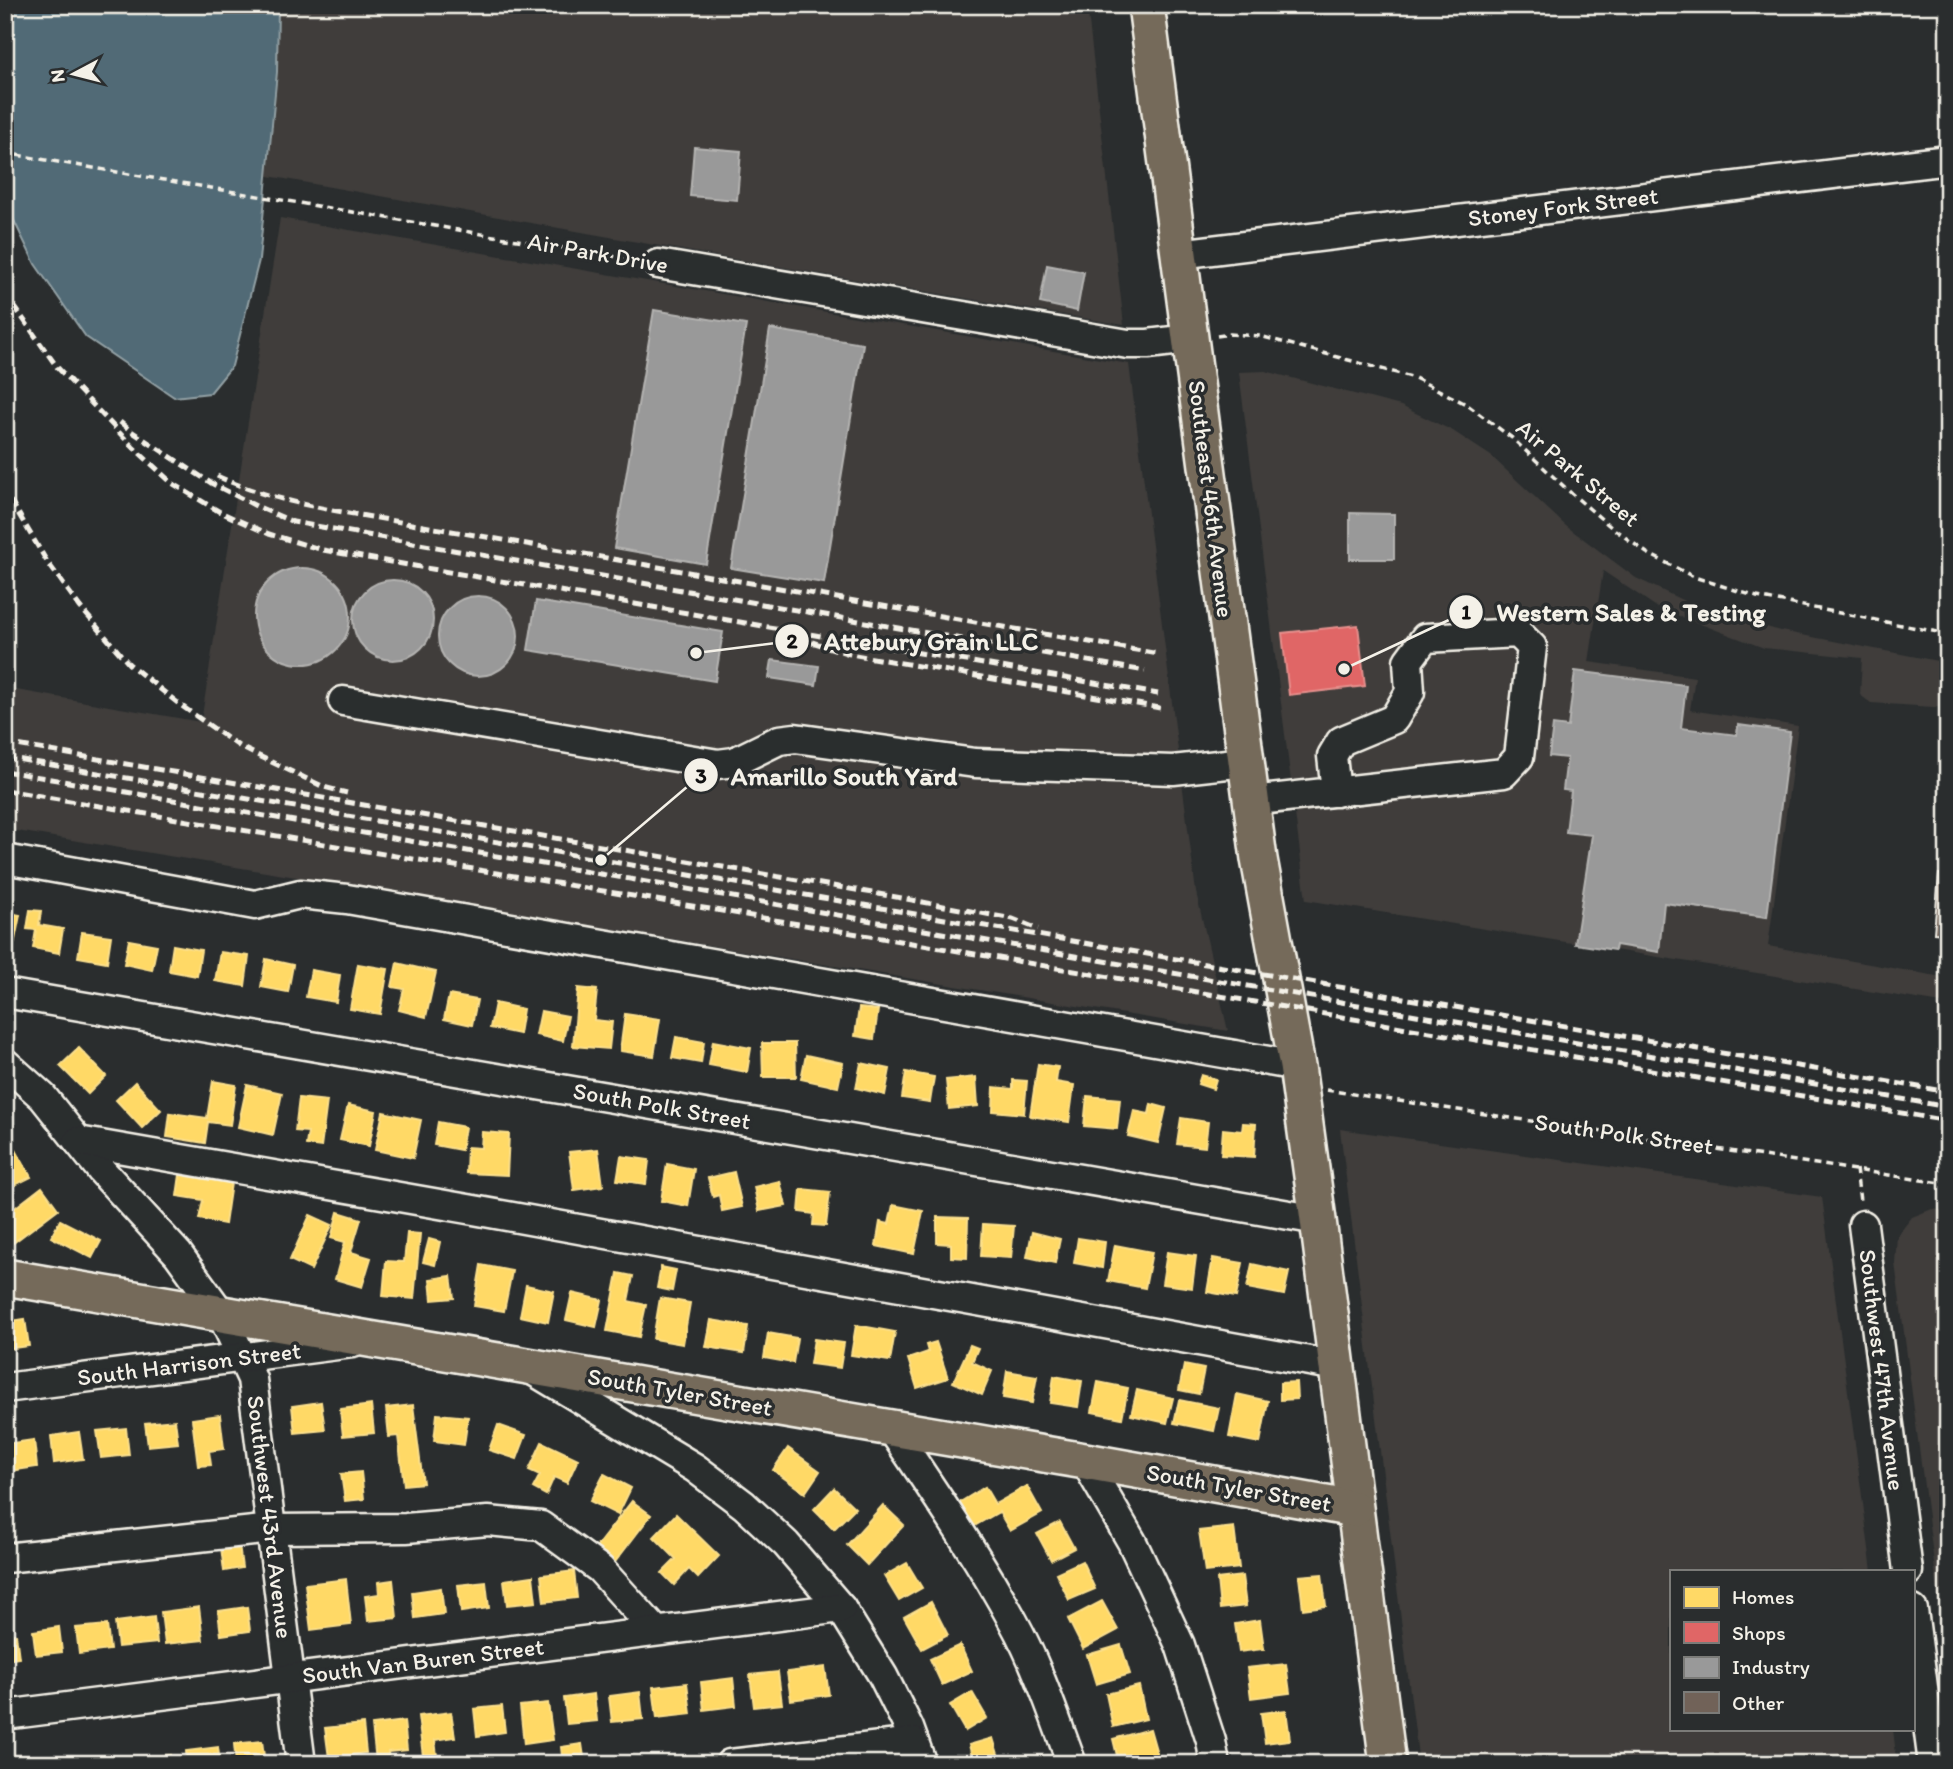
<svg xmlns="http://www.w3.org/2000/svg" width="1953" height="1769" font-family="Itim,sans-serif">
<rect width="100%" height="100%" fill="#2a2d2e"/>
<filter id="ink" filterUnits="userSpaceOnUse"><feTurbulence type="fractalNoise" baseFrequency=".0143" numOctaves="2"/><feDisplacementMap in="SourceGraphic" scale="14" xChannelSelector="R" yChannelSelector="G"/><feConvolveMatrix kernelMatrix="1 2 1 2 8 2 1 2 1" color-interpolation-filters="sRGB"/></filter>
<g filter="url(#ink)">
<!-- built -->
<g fill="#3f3d3b">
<path d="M5 5H1087L1124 325 733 259 5 129Z"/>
<path d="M280 218 1129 364 1196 892 1228 1031 5 829V688L201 722Z"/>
<path d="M1265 371 1401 406 1453 431 1491 456 1566 526 1636 578 1703 610 1781 631 1948 663V708L1871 703 1860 695 1862 658 1764 648 1658 608 1603 571 1589 662 1695 677 1690 710 1798 726 1768 946 1948 978V1004L1306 900 1239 372Z"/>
<path d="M1340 1129 1822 1197 1872 1571H1671V1729H1893L1897 1764H1419Z"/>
<path d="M1932 1209 1948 1211V1671L1895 1263 1897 1236 1912 1217Z"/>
</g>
<!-- water -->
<path fill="#516a76" stroke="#92a0a4" stroke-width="2" d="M5 5H278L277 72 259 260 232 366 210 393 174 397 86 337 35 264 5 202Z"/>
<!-- homes -->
<g fill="#ffd966" stroke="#fce08d" stroke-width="2">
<path d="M30 910 41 911 39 925 63 929 59 953 33 948 36 930 27 929Z"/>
<path d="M5 912 20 915 14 945 5 944Z"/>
<path d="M82 932 111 936 107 962 78 957Z"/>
<path d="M129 940 157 945 152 970 124 964Z"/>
<path d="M173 945 201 950 197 976 169 971Z"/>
<path d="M220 952 249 956 245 986 215 981Z"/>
<path d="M266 959 293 965 288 992 261 987Z"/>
<path d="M397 963 436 972 426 1017 399 1010 404 989 392 987Z"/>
<path d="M358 964 388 969 380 1014 350 1009Z"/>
<path d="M311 970 340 975 336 1002 306 997Z"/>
<path d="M578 988 597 990 594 1020 612 1022 609 1049 573 1046Z"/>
<path d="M449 995 477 1000 472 1025 444 1019Z"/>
<path d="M495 1003 523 1009 519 1034 490 1028Z"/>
<path d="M859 1008 878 1010 874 1039 855 1036Z"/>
<path d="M541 1011 568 1016 563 1041 536 1035Z"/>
<path d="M625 1014 660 1019 654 1056 620 1051Z"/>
<path d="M676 1037 704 1042 701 1063 672 1058Z"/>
<path d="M713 1041 751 1048 747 1072 709 1065Z"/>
<path d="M762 1043H795L796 1077H763Z"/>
<path d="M79 1048 106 1076 88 1094 60 1066Z"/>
<path d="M806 1055 843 1063 838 1087 801 1079Z"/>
<path d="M861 1063 890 1069 885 1095 856 1088Z"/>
<path d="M1038 1064 1058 1067 1056 1082 1074 1085 1069 1122 1030 1116Z"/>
<path d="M906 1072 934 1077 930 1102 902 1098Z"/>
<path d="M1201 1075 1216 1079 1213 1089 1198 1084Z"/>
<path d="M976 1077 978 1106 949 1109 946 1080Z"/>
<path d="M1013 1080 1027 1081 1024 1114 993 1111 994 1087 1013 1089Z"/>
<path d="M213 1081 236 1085 230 1125 208 1122 205 1143 167 1137 170 1113 207 1118Z"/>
<path d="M135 1082 161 1110 142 1128 116 1100Z"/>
<path d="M247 1085 282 1093 273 1135 238 1127Z"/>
<path d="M1087 1096 1120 1099 1117 1129 1084 1126Z"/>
<path d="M299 1098 327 1101 321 1147 306 1145 308 1132 295 1131Z"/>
<path d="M1151 1104 1166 1108 1158 1143 1128 1136 1134 1111 1149 1114Z"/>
<path d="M348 1105 376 1111 369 1146 340 1140Z"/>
<path d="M383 1112 421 1120 413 1158 375 1150Z"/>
<path d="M1181 1118 1208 1122 1205 1147 1177 1144Z"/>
<path d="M438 1122 465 1127 461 1150 434 1145Z"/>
<path d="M1243 1123 1256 1124 1254 1157 1221 1155 1223 1129 1242 1131Z"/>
<path d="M482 1132 509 1134 507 1175 466 1173 467 1147 481 1148Z"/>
<path d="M598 1149 603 1186 574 1190 569 1152Z"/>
<path d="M16 1150 31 1177 5 1190V1156Z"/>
<path d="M621 1156 649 1160 646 1184 617 1180Z"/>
<path d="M667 1164 694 1169 688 1206 661 1201Z"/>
<path d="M734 1172 742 1207 722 1211 719 1195 713 1197 708 1178Z"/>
<path d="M180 1175 231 1183 225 1224 199 1219 203 1200 177 1196Z"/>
<path d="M780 1181 786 1206 759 1211 754 1187Z"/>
<path d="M42 1187 58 1209 13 1243 5 1233V1201L12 1210Z"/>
<path d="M801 1189 830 1192 826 1226 813 1225 814 1214 799 1212Z"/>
<path d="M893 1205 923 1211 914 1254 876 1246 880 1222 889 1224Z"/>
<path d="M338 1212 361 1219 351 1252 371 1258 362 1287 335 1279 345 1242 331 1238Z"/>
<path d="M310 1215 332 1225 311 1270 290 1260Z"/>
<path d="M937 1217 968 1218 967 1258 951 1257V1244L937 1243Z"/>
<path d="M60 1220 101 1241 92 1258 51 1237Z"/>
<path d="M983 1224 1014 1226 1011 1258 981 1256Z"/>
<path d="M1032 1232 1060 1239 1055 1263 1027 1257Z"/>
<path d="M407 1233 420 1234 414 1299 383 1296 386 1261 404 1262Z"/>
<path d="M1078 1238 1105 1242 1102 1268 1074 1263Z"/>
<path d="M429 1239 440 1242 435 1265 423 1262Z"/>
<path d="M1115 1245 1152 1252 1145 1288 1108 1281Z"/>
<path d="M1167 1252 1196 1256 1192 1288 1162 1284Z"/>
<path d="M1213 1258 1243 1263 1236 1297 1207 1292Z"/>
<path d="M1252 1264 1289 1272 1284 1295 1247 1288Z"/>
<path d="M481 1265 512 1271 504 1311 474 1306Z"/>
<path d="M661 1267 676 1270 672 1291 657 1288Z"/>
<path d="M618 1273 633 1276 628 1301 646 1305 639 1337 607 1331Z"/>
<path d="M451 1276 454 1298 432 1300 430 1279Z"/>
<path d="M526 1285 554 1291 548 1322 520 1316Z"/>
<path d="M572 1293 602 1300 596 1327 566 1320Z"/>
<path d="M660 1298 690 1303 683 1344 653 1339Z"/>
<path d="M25 1319 29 1346 5 1349V1322Z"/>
<path d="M711 1320 748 1326 744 1353 706 1347Z"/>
<path d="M856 1325 895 1332 890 1361 851 1355Z"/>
<path d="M768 1333 797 1338 793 1363 764 1358Z"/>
<path d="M814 1339 844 1343 840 1368 810 1364Z"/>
<path d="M936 1342 948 1378 917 1388 908 1359 928 1352 926 1345Z"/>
<path d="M970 1345 978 1348 972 1362 992 1371 982 1395 953 1382Z"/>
<path d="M1184 1365 1204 1369 1199 1394 1179 1390Z"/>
<path d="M1007 1371 1037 1376 1032 1403 1003 1398Z"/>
<path d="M1054 1376 1082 1381 1078 1407 1050 1403Z"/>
<path d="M1098 1382 1128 1388 1122 1418 1092 1412Z"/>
<path d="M1296 1382 1297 1399 1280 1400V1383Z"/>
<path d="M1137 1390 1173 1398 1167 1423 1131 1415Z"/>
<path d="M1237 1394 1268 1401 1260 1443 1229 1437Z"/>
<path d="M1179 1400 1219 1408 1214 1431 1174 1423Z"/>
<path d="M321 1402 325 1430 295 1433 292 1406Z"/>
<path d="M371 1405 374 1433 343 1436 340 1409Z"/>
<path d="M413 1405 423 1483 404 1485 398 1436 389 1437 386 1408Z"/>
<path d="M437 1414 468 1417 464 1445 434 1441Z"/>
<path d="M220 1415 224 1449 209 1451 211 1465 198 1466 192 1419Z"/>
<path d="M175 1420 178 1443 148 1446 145 1423Z"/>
<path d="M498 1425 526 1435 517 1459 489 1450Z"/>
<path d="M126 1428 129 1455 101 1458 97 1431Z"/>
<path d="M79 1432 83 1459 54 1463 51 1436Z"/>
<path d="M34 1440 37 1467 9 1471 5 1444Z"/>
<path d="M542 1442 578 1459 567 1483 554 1477 546 1495 533 1488 540 1475 529 1470Z"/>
<path d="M788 1448 820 1471 805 1493 773 1470Z"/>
<path d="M361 1472 364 1499 345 1501 341 1474Z"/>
<path d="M604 1474 631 1488 618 1515 590 1501Z"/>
<path d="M1027 1486 1042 1513 1010 1531 999 1512 971 1528 957 1504 985 1487 995 1504Z"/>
<path d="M834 1488 855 1508 834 1529 814 1509Z"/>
<path d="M632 1501 651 1515 612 1566 593 1551Z"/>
<path d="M883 1505 904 1525 867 1565 847 1545Z"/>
<path d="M676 1514 719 1556 698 1578 689 1569 674 1585 662 1573 676 1559 654 1537Z"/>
<path d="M1060 1522 1074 1548 1051 1560 1037 1534Z"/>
<path d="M1234 1527 1239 1568 1205 1572 1199 1531Z"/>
<path d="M239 1545 242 1568 224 1571 221 1547Z"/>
<path d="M1082 1561 1095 1589 1069 1600 1056 1573Z"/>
<path d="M907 1563 922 1588 899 1601 884 1576Z"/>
<path d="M574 1571 577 1598 544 1602 541 1575Z"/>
<path d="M1322 1574 1326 1606 1303 1609 1299 1576Z"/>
<path d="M533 1576 536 1602 507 1605 504 1580Z"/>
<path d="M1242 1576 1246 1606 1220 1609 1217 1579Z"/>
<path d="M346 1579 351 1625 311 1630 305 1584Z"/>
<path d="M393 1580 397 1618 368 1621 365 1596 379 1594 378 1582Z"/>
<path d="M486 1582 489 1608 461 1612 458 1585Z"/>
<path d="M441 1588 444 1614 415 1618 412 1592Z"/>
<path d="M1102 1601 1118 1630 1083 1649 1068 1619Z"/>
<path d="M931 1602 948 1635 922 1649 904 1617Z"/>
<path d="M199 1607 203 1640 165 1644 161 1612Z"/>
<path d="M247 1607 250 1631 221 1635 218 1611Z"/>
<path d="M154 1617 157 1643 118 1647 115 1622Z"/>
<path d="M1260 1620 1264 1649 1239 1652 1235 1624Z"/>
<path d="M107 1625 110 1650 79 1654 76 1628Z"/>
<path d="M59 1627 62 1652 36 1655 33 1631Z"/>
<path d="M16 1634 19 1658 5 1660V1635Z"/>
<path d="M960 1645 972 1671 942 1685 930 1659Z"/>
<path d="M1121 1645 1130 1674 1096 1684 1087 1655Z"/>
<path d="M1286 1664 1290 1693 1251 1698 1247 1668Z"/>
<path d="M825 1667 829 1695 791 1700 787 1672Z"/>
<path d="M778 1672 782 1704 754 1707 750 1675Z"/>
<path d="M733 1678 736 1706 704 1710 701 1682Z"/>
<path d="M687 1683 691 1714 657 1718 653 1687Z"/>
<path d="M1139 1686 1146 1719 1113 1727 1106 1694Z"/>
<path d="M640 1692 643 1719 612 1722 609 1696Z"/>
<path d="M972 1692 987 1718 965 1731 950 1705Z"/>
<path d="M594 1694 597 1721 567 1724 564 1698Z"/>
<path d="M548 1703 553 1740 524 1744 520 1706Z"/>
<path d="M502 1706 505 1732 477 1736 474 1709Z"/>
<path d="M1286 1710 1290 1740 1265 1743 1261 1713Z"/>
<path d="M451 1712 455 1737 435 1740 438 1764H424L418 1716Z"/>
<path d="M404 1721 407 1750 388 1752 389 1760 376 1761 372 1725Z"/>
<path d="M363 1724 366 1753 329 1758 325 1728Z"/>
<path d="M1150 1729 1158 1757 1132 1764H1119L1113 1739Z"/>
<path d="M993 1738 1001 1764H974L969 1745Z"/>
<path d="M262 1741 265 1764H236L234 1744Z"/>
<path d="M582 1744 585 1764H563L561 1747Z"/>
<path d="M218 1747 220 1764H187L186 1751Z"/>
<path d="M170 1755 171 1764H133L132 1759Z"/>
<path d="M1297 1757 1298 1764H1270L1269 1760Z"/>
</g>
<!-- shops -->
<path fill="#e06666" stroke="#e6908d" stroke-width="2" d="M1358 625 1365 686 1289 695 1282 633Z"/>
<!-- industry -->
<g fill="#999" stroke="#b4b3b1" stroke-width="2">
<path d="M694 147 741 151 737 200 690 196Z"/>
<path d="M1047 265 1084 272 1077 311 1040 303Z"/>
<path d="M654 310 746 325 706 564 614 548Z"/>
<path d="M770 329 863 344 824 583 731 568Z"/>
<path d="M1350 513 1394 514V559H1350Z"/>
<circle cx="302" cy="616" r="48"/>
<circle cx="393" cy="620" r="40"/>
<circle cx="478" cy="636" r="40"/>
<path d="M536 601 723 632 715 681 528 650Z"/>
<path d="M772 660 819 666 816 685 769 678Z"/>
<path d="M1575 671 1686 685 1681 728 1737 735 1738 725 1790 732 1767 917 1664 903 1659 952 1616 945 1615 950 1575 944 1592 835 1566 832 1571 791 1563 790 1567 758 1549 756 1553 725 1568 727Z"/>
</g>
<!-- building -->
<path fill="#716258" stroke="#f4f1e8" stroke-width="2" d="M1939 874 1948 875V934L1934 933Z"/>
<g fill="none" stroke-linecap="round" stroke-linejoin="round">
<defs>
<g id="minor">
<path d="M1179 254 1948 160"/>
<path d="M658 264 1128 344H1148L1190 339"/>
<path d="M343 701 718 764 734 762 779 740 795 738 975 763 1173 770 1245 762"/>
<path d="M1251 801 1504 773 1519 757 1532 647 1518 633 1425 638 1408 661 1410 692 1394 719 1341 741 1332 756 1336 792"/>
<path d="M5 859 255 905 300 894 347 899 1297 1066"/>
<path d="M5 993 1318 1220"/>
<path d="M5 1063 43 1097 101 1170 178 1254 222 1315 252 1379 301 1764"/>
<path d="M78 1141 468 1209 1337 1366"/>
<path d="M1863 1225 1908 1571"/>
<path d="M534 1371 695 1468 744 1505 786 1544 841 1608 883 1676 909 1728 922 1764"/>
<path d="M5 1388 353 1343"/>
<path d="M891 1428C933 1491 977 1554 1013 1621 1038 1666 1054 1716 1072 1764"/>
<path d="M1085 1461 1132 1542 1180 1645 1211 1741 1215 1764"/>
<path d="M5 1558 272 1529 406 1528 488 1521 541 1526 600 1569 656 1631"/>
<path d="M1913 1610 1933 1764"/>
<path d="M5 1715 841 1608"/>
<path d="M730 1764 914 1742"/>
</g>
<g id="major">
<path d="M1146 5 1259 859 1297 1066 1318 1220 1388 1764"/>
<path d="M5 1277 1085 1461 1354 1509"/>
</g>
</defs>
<!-- minor casing -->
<use href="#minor" stroke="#f4f1e8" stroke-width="33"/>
<!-- major casing -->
<use href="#major" stroke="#f4f1e8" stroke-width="40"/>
<!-- path -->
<g stroke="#f4f1e8" stroke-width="3.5" stroke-dasharray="7 5" stroke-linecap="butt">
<path d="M5 153 635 260"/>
<path d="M1217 336 1230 334 1260 336 1415 378 1466 404 1512 438 1572 494 1611 527 1647 553 1694 577 1757 597 1948 634"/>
<path d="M1326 1090 1948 1184"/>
<path d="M1856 1169 1860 1201"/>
</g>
<!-- minor -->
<use href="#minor" stroke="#2a2d2e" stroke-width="28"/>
<!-- major -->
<use href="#major" stroke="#746a5a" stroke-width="35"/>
<!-- rail -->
<g stroke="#f4f1e8" stroke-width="5" stroke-dasharray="10 5" stroke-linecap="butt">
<path d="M5 293 57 367 133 447 172 483 220 512 269 534 323 550 356 556 1158 694"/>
<path d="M120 422 131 431 211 483 256 506 293 522 1145 671"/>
<path d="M217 476C260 496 307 506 354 514L1159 654"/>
<path d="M5 487 8 496 46 560 80 607 129 664 179 704 240 747 324 787 347 793"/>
<path d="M812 642 850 654 1160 708"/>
<path d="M5 743 896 897 1013 919 1038 929"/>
<path d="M5 757 1948 1092"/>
<path d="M5 771 1948 1107"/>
<path d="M5 790 923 945 1948 1121"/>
</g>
</g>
</g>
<g text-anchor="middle" stroke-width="7" stroke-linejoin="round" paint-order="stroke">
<!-- street labels -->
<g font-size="24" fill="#f4f1e8" stroke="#2a2d2e">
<text transform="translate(1563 207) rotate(-7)" y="8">Stoney Fork Street</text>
<text transform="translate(598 253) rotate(10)" y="8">Air Park Drive</text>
<text transform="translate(1578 473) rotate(40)" y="8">Air Park Street</text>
<text transform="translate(1211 499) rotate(83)" y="8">Southeast 46th Avenue</text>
<text transform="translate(662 1106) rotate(10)" y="8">South Polk Street</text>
<text transform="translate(1624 1134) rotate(8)" y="8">South Polk Street</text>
<text transform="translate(189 1364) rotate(-7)" y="8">South Harrison Street</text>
<text transform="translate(1882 1370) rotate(83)" y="8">Southwest 47th Avenue</text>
<text transform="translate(680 1392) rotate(10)" y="8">South Tyler Street</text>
<text transform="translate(1239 1488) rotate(10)" y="8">South Tyler Street</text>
<text transform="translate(270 1517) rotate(83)" y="8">Southwest 43rd Avenue</text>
<text transform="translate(423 1661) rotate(-7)" y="8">South Van Buren Street</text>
</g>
</g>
<!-- callouts -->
<path fill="none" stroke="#f4f1e8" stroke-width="2.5" d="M1344 669L1466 612M696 653L792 641M601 860L701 775"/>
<g fill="#f4f1e8" stroke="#2a2d2e" stroke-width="2.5">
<circle cx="1344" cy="669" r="7"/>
<circle cx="696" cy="653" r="7"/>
<circle cx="601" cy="860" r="7"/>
<circle cx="1466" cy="612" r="18"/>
<circle cx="792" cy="641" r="18"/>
<circle cx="701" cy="775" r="18"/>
</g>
<g font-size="21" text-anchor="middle" font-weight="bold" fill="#111">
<text x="1466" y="619">1</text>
<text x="792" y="648">2</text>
<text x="701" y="783">3</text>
</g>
<g font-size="26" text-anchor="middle" font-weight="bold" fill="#f4f1e8" stroke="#2a2d2e" stroke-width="7" stroke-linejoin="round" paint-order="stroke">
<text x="1631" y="621">Western Sales &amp; Testing</text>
<text x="931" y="650">Attebury Grain LLC</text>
<text x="844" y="785">Amarillo South Yard</text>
</g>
<!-- margin -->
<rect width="1953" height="1769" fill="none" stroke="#2a2d2e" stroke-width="28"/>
<rect x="14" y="14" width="1925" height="1741" fill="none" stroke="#f4f1e8" stroke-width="2.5" filter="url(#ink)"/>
<!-- legend -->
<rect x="1670" y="1570" width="245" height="161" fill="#2a2d2e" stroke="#7b7b78" stroke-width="2"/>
<rect x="1684" y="1587" width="35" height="21" fill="#ffd966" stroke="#7b7b78" stroke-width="2"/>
<text x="1732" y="1604" font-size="21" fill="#f4f1e8">Homes</text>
<rect x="1684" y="1622" width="35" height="21" fill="#e06666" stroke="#7b7b78" stroke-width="2"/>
<text x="1732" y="1640" font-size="21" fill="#f4f1e8">Shops</text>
<rect x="1684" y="1657" width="35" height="21" fill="#999999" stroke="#7b7b78" stroke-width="2"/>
<text x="1732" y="1674" font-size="21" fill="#f4f1e8">Industry</text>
<rect x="1684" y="1692" width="35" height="21" fill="#716258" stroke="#7b7b78" stroke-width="2"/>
<text x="1732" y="1710" font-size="21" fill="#f4f1e8">Other</text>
<!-- north arrow -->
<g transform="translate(74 74) rotate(263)" stroke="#2a2d2e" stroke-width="5" paint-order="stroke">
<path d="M0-5L12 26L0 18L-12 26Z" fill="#f4f1e8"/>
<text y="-10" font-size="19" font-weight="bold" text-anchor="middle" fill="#f4f1e8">N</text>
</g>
</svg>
